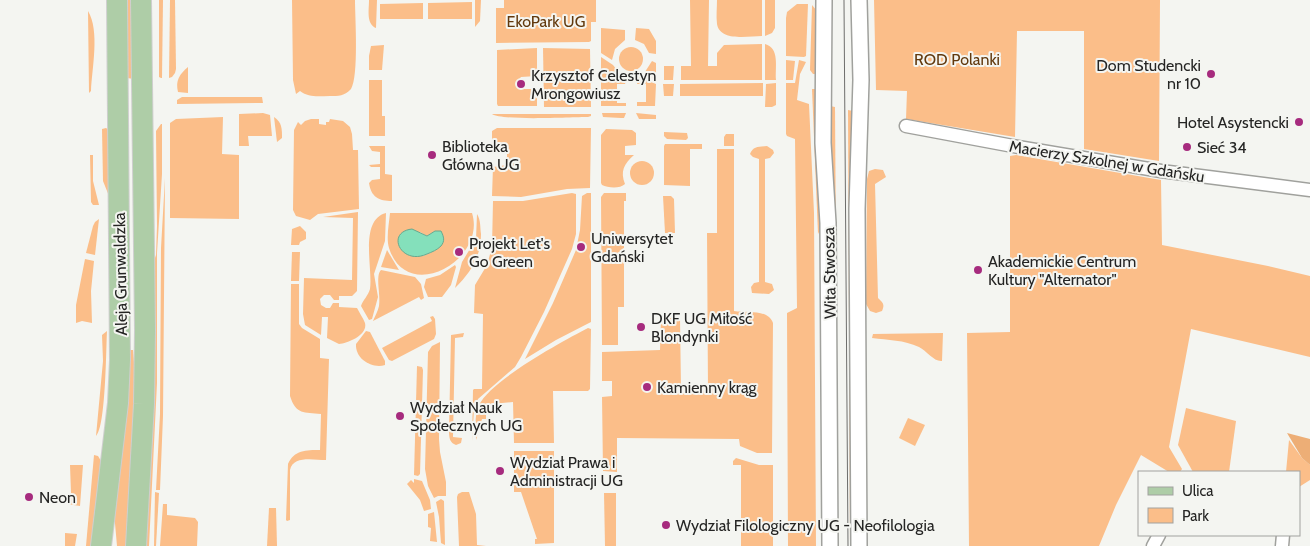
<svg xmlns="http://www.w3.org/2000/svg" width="1310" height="546" font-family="Cabin,sans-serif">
<rect width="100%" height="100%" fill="#f4f5f1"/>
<!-- green -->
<g fill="#fbbe89" fill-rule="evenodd">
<path d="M125 0H133L134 79 127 78Z"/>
<path d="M159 0H163L162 78H161L159 77Z"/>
<path d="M170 0H175L176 69 175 73 172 77 169 78Z"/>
<path d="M292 0H355C355 17 359 76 351 89 345 96 338 96 330 96 319 96 309 98 300 91L296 94 293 80Z"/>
<path d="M369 0H377L376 28C366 24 369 10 369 0Z"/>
<path d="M475 0H481L480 21 475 27Z"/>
<path d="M504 0H596V22H591V41L589 42 496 43V8H504Z"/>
<path d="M690 0H709L708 66H717V53L724 45 762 44V80H681V66H691Z"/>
<path d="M717 0H762V36C749 36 720 42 717 24 716 16 717 8 717 0Z"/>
<path d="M765 0H775V28L772 33 765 36Z"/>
<path d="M874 0H1160L1159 161 1084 149V31H1017L1015 137 906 119 907 91 876 90Z"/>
<path d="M472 2V19H428V3Z"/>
<path d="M423 3V19H380V4Z"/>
<path d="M797 4H808L806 56 804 57 786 56V18L787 12Z"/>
<path d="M812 5 817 11V74H813L810 70Z"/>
<path d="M88 11C100 31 92 68 91 91L89 93Z"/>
<path d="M601 28 625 30V40L615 49 612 60 601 53Z"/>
<path d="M636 28 649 29 656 41V54L649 53 644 44 635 40Z"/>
<path d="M765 44C780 48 775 67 776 80H765Z"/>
<path d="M384 45 382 70H369V56L371 46Z"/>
<circle cx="631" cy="59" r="12"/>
<path d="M537 48V76L521 77 517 82 518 86 522 89H537V106H498L497 104V50Z"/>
<path d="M543 48 590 49 591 107H544Z"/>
<path d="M601 57 613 65 626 81 625 84H617V103H626V106H601Z"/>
<path d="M786 60 795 61 793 80H786Z"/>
<path d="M799 60 806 62 800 74 797 100 809 104 814 213 816 546H788L787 313 797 308 795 139 787 136 786 134V83H795Z"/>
<path d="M652 61 656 63V80L643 75Z"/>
<path d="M664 66H674L673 80H664Z"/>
<path d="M188 67V93L178 92C175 80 180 74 188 67Z"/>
<path d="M639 77 656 84 655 106H637V102H646V84H637Z"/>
<path d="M369 80H382V116H385V136H369Z"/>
<path d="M763 83V96H680V84Z"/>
<path d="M776 83V105L772 107H765L766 84Z"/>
<path d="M663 84H674L673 96H664Z"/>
<path d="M812 89H817L822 226 818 234Z"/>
<path d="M182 97H262L263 103 177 104V100Z"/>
<path d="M830 106 835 107 838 546H835L829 148Z"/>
<path d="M848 110 853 111V546H850Z"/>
<path d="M263 113 270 115 272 136H248L249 146H239V114Z"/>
<path d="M602 113H626L624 118H621L603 117Z"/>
<path d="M636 113 656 115V119H639Z"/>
<path d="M492 114H591V116L588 117C572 117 502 121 492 114Z"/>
<path d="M223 117 222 154 239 155V219L170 218V123L176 119Z"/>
<path d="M274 117C282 122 282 129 282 138L277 142Z"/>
<path d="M311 119H319V124L326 125V122H329L330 119 343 121 350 127 352 134 353 150H358L359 209 318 214 310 220 296 216 293 210 294 130 298 122 301 125 305 121Z"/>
<path d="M161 124H162V174L157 253V383L149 546H145L154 261 156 255 157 226 156 131Z"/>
<path d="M106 128 109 130V196L103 181 102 129Z"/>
<path d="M497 128H591L590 188 567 189 521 197 492 196 493 167 507 165V147H497L492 144V131Z"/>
<path d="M606 129 632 130 636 133V145L625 146V155H634C624 164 620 171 625 184 620 189 608 188 602 185L601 183V135Z"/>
<path d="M664 132 687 133 688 138 686 140 667 139 664 136Z"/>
<path d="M726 134H734V146H724V137Z"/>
<path d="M665 144H702V149H690V186L664 185V146Z"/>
<path d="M369 146H385V174L392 175V201C379 201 371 197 369 183L372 180 380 179V167H371L369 165 380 164V152L372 151Z"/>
<path d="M767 146 773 150 774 153 770 158 765 159V282L772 284 774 290 769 294 752 293 751 287 754 283 759 282V159L753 157 750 154C753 146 759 147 767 146Z"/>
<path d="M717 149H734V311C747 313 768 309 773 323L772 453H757L740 446 739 439 617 438V472L603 471 602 397 612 396V381H602V352L660 350 661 318H680L681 390 708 391 707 233H717Z"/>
<path d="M90 155H93V181L99 205H93L91 202Z"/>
<path d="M1016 155 1161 180 1162 245 1268 266 1310 276V357L1191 329 1169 447 1182 469 1180 472H1169L1141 455 1116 505 1099 546H969L967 333 1010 332V156Z"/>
<circle cx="642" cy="173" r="12"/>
<path d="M875 169 883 170 886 177 875 184 878 298C883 303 885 304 882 311L876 313 870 311 866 304 867 179 869 171Z"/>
<path d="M165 178 163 416 160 490H156L160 414 161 248Z"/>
<path d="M572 193 576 194V234L572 249 544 312 521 357 515 367 478 399 474 410 472 441 473 390 474 389H482L483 314 474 313 475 285 487 265 492 247 493 201H523Z"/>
<path d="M587 193H591V322L556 340 525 359 553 303 576 250 580 230 582 196Z"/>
<path d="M604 193H626V201H624V307H618V345H602L601 197Z"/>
<path d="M663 196H671L674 199 675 233H665Z"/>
<path d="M358 212 357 291 352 296H339V300H334L330 295H324L320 299 321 305 326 308H330L333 303H339V307L357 308C359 312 363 318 365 323 368 335 348 343 339 344L327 338 328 317H322L321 335 305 325 303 314 304 278 352 280 353 218 323 217Z"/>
<path d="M386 213 385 241 374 274 378 297 372 319 369 320 361 306C363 300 368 296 370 289 373 268 359 220 386 213Z"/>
<path d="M390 213H472C487 260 407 305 389 248 386 238 389 224 390 213ZM435 231 441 232C449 245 434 251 423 256L420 232 427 236Z"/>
<path d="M477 214C481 221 480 227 481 234 481 257 471 272 455 288L462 262 476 239Z"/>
<path d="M99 219 95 255 86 253 93 226 95 222Z"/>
<path d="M300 226 306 232V239L300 242 299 245H291L292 229Z"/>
<path d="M387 250 399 270 381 267Z"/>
<path d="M292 252H300L299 281H291Z"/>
<path d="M85 259 94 261 91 291 92 323 82 321 76 323V305Z"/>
<path d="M455 265 456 267 451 285 442 297H428L424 287 426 279 440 275Z"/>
<path d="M381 270 415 277 421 284 424 298 421 300 419 297 373 321C375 316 378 311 379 306 381 295 375 276 381 270Z"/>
<path d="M291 284H299V324L302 328 320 339V358L329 359 326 460C314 460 293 455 290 470V520L287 521 286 520 288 464C294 450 306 450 320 450L321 414C304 412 296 415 290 396Z"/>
<path d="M433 316 435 319 436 334 434 339 392 361 389 360 382 348 432 321 430 317Z"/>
<path d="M588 328 591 329 590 389 588 391H553L554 443H514L513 402 502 403V408H486V419H482L476 440C476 429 474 415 479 405 491 380 563 341 588 328Z"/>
<path d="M107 331C106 348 106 427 96 436L103 361 102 335Z"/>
<path d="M366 331 370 332 385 361V365C372 369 355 359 356 344Z"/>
<path d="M464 333 463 337 455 338 453 437 462 438 461 443 456 445C450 443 449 438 449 431L451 335Z"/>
<path d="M943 333 942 361C934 362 927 351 919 347 904 340 888 340 872 338L873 334Z"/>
<path d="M440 342 439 439 440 452 446 482V496H438L434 498 428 486 425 469 428 352 432 346Z"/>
<path d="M130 350H133L136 387 128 546H117L114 512 125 422Z"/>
<path d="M417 366 422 367 423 370 420 474 418 476 414 475Z"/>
<path d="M1186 408 1236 421 1229 472H1193L1178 445Z"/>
<path d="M908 418 925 425 915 446 899 438Z"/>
<path d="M1289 440 1302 458 1310 465V480L1299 487V472H1286Z"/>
<path d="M514 451H554V543L535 544V539H537L521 492H514Z"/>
<path d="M94 455 98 456 101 461 93 546H86Z"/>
<path d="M736 458 759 465H773V546H741V465H733V461Z"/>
<path d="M70 465H83L80 506 67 504 71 493Z"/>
<path d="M414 479 422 481 430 500 431 509 424 511 420 500 407 484 411 480 414 483Z"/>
<path d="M155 492 159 493 156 546H154Z"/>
<path d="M462 492H469L476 514 477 545 486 546H459L457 497 458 494Z"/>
<path d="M604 493H616V546H605Z"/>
<path d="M441 499 444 501 445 545 441 543 439 517 436 502Z"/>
<path d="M163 504H167V515L195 518 198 522 197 546H160Z"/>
<path d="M269 508H276L277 546H267Z"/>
<path d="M434 512 437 542 430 541 431 528 428 527V514Z"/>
<path d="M65 533 77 534 75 546H65Z"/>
</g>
<!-- forest -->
<path fill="#edae76" d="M1287 433 1310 439V465L1302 458Z"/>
<!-- water -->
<path fill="#84e0bb" stroke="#68a88e" d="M412 229 427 236 435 231H441C444 237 445 241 441 246 437 250 432 252 427 254 401 266 385 232 412 229Z"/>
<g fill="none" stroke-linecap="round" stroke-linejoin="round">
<defs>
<g id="minor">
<path d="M906 126 1013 146 1161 171 1310 190"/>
<path d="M1153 546 1159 535"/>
<path d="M1282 546 1283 535"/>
</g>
<g id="tertiary">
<path d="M824 0 823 143 828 223 830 546"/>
<path d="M859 546 857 209 861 80 859 0"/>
</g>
<g id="primary">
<path d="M101 546 118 403 120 360 117 0"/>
<path d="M136 546 144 404 145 330 141 0"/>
</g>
</defs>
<!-- minor casing -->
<use href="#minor" stroke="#a0a19d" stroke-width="15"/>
<!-- tertiary casing -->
<use href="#tertiary" stroke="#a0a19d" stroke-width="18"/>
<!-- primary casing -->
<use href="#primary" stroke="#cfcfcf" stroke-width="22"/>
<!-- minor -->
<use href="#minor" stroke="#fff" stroke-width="12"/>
<!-- tertiary -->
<use href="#tertiary" stroke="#fff" stroke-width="15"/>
<!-- primary -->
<use href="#primary" stroke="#aecda7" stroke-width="20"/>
<!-- tram -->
<path stroke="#6e6e6c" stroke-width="1" d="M844 0 848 546"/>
</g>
<!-- markers -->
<g fill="#a62b7e" stroke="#f4f5f1" stroke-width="2">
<circle cx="1211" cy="74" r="5"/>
<circle cx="521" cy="84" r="5"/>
<circle cx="1299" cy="122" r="5"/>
<circle cx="1187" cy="147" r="5"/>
<circle cx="432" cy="155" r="5"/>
<circle cx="581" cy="247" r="5"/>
<circle cx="459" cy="252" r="5"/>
<circle cx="978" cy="270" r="5"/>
<circle cx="641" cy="327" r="5"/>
<circle cx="647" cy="387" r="5"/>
<circle cx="400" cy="416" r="5"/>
<circle cx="500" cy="471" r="5"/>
<circle cx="29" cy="497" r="5"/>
<circle cx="666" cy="525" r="5"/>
</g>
<g text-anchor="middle" stroke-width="4" stroke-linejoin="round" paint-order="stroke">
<!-- park labels -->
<g font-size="16" fill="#62390d" stroke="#f4f5f1">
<text x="546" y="27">EkoPark UG</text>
<text x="957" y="65">ROD Polanki</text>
</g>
<!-- poi labels -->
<g font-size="16" fill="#252524" stroke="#f4f5f1" text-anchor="start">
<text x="1201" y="71" text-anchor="end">Dom Studencki<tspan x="1201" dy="18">nr 10</tspan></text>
<text x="531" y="81">Krzysztof Celestyn<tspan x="531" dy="18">Mrongowiusz</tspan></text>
<text x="1289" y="128" text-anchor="end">Hotel Asystencki</text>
<text x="442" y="152">Biblioteka<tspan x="442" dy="18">Główna UG</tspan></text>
<text x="1197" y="153">Sieć 34</text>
<text x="591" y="244">Uniwersytet<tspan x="591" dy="18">Gdański</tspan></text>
<text x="469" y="249">Projekt Let's<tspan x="469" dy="18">Go Green</tspan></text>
<text x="988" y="267">Akademickie Centrum<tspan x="988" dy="18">Kultury "Alternator"</tspan></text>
<text x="651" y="324">DKF UG Miłość<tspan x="651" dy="18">Blondynki</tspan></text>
<text x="657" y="393">Kamienny krąg</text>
<text x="410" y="413">Wydział Nauk<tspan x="410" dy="18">Społecznych UG</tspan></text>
<text x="510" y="468">Wydział Prawa i<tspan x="510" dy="18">Administracji UG</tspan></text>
<text x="39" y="503">Neon</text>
<text x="676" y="531">Wydział Filologiczny UG - Neofilologia</text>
</g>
<!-- street labels -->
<g font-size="16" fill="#252524" stroke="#f4f5f1">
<text transform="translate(1107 161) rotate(9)" y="6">Macierzy Szkolnej w Gdańsku</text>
<text transform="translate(829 273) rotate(-91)" y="6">Wita Stwosza</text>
<text transform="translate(120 274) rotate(-91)" y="6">Aleja Grunwaldzka</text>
</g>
</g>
<!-- legend -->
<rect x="1138" y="471" width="162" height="65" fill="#f4f5f1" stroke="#a1a29f"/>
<rect x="1148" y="487" width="25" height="8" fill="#aecda7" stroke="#a1a29f"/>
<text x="1182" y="496" font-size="15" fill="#252524">Ulica</text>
<rect x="1148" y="508" width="25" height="15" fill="#fbbe89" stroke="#a1a29f"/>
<text x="1182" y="521" font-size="15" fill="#252524">Park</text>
</svg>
